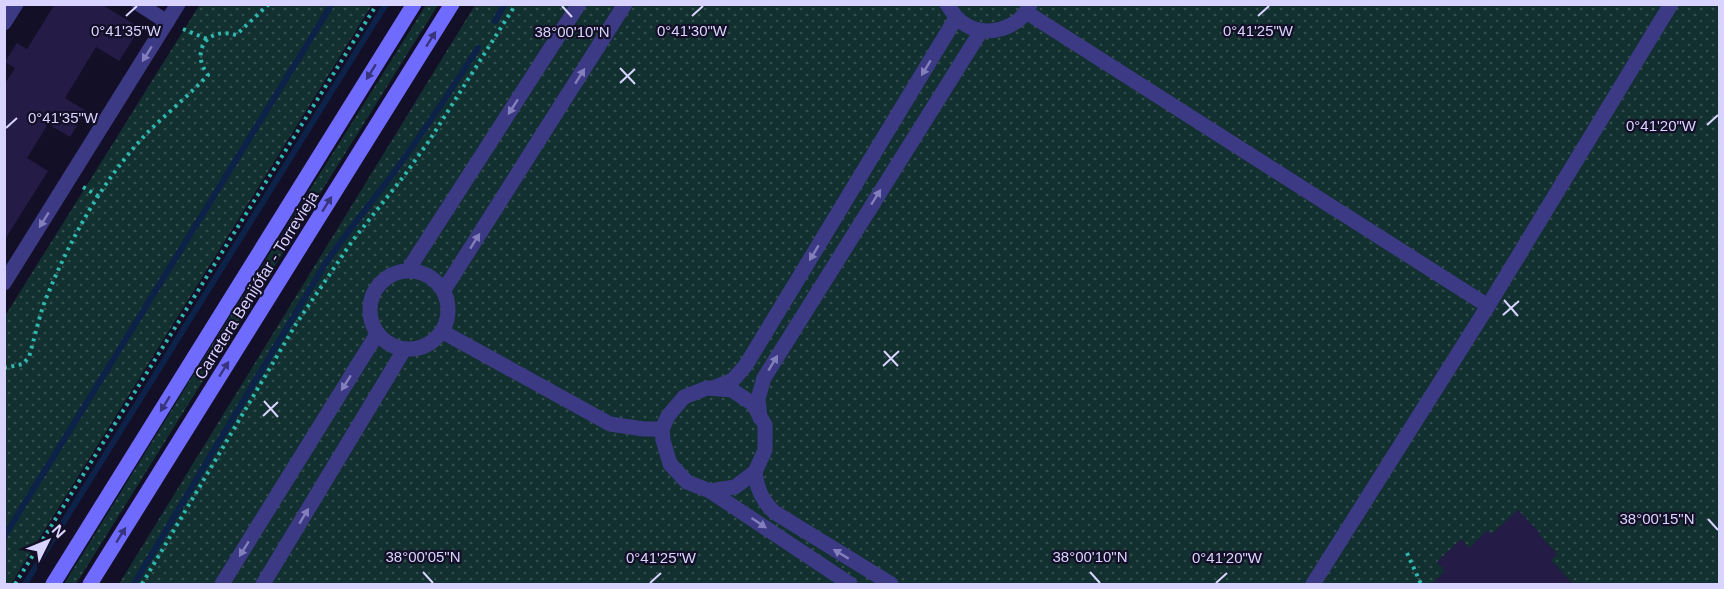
<svg xmlns="http://www.w3.org/2000/svg" width="1724" height="589" font-family="Arial,sans-serif">
<defs>
<pattern id="grass-dots" width="8" height="8" patternUnits="userSpaceOnUse" patternTransform="scale(1.5)"><rect width="8" height="8" fill="#12302f"/><path d="M2 2h.1M6 6h.1" fill="none" stroke="#344d4e" stroke-width="1.8" stroke-linecap="round"/></pattern>
</defs>
<rect width="100%" height="100%" fill="#130f26"/>
<!-- grass -->
<g fill="url(#grass-dots)">
<path d="M200 4 372 5 11 584H5V316Z"/>
<path d="M426 5H438L76 584H64L192 377Z"/>
<path d="M475 5H1719V584H119Z"/>
</g>
<g fill="none" stroke-linecap="round" stroke-linejoin="round">
<!-- stream -->
<g stroke="#0c2248" stroke-width="6">
<path d="M495 21 505 4"/>
<path d="M4 537 332 4"/>
<path d="M25 584 386 4"/>
<path d="M134 584 325 264C347 232 372 202 395 171 424 131 451 90 478 48"/>
</g>
</g>
<!-- building -->
<g fill="#241b47">
<path d="M55 4H101L140 28 119 61 96 47 65 98 86 111 70 137 48 124 27 158 48 171 4 241V85L15 68 5 62 17 43 27 49Z"/>
<path d="M1518 510 1540 533 1539 535 1557 554 1551 560 1574 585H1431L1445 571 1437 562 1461 539 1469 548 1488 530 1492 534Z"/>
</g>
<g fill="none" stroke-linecap="round" stroke-linejoin="round">
<!-- path -->
<g stroke="#2fb8b0" stroke-width="4" stroke-dasharray="3 4.5" stroke-linecap="butt">
<path d="M183 29 207 39"/>
<path d="M83 187 98 196"/>
<path d="M4 368 23 364 29 357C35 337 39 315 47 296 72 235 105 176 151 129 170 111 190 94 208 75 190 52 207 26 236 35L269 4"/>
<path d="M1407 553 1421 584"/>
<path d="M15 584 377 4"/>
<path d="M142 584 296 324 353 240 404 176 429 141 516 4"/>
</g>
<!-- minor -->
<g stroke="#3d3a85" stroke-width="15">
<path d="M139 4 167 22"/>
<path d="M947 4C953 13 957 20 966 25 988 38 1021 28 1030 4"/>
<path d="M1026 12 1488 306"/>
<path d="M4 23 16 4"/>
<path d="M408 270 579 4"/>
<circle cx="409" cy="310" r="39"/>
<path d="M4 283 178 4"/>
<path d="M444 290 625 4"/>
<path d="M443 332 610 424 644 429H662"/>
<path d="M707 388 732 390 753 404 765 425V450L755 472 735 487 710 491 687 482 670 464 663 440 662 429 668 416 684 397Z"/>
<path d="M713 388 733 380 746 365 956 18"/>
<path d="M760 418 758 399 764 378 981 31"/>
<path d="M755 472C757 489 762 500 774 512L891 584"/>
<path d="M710 491 850 584"/>
<path d="M222 584 377 334"/>
<path d="M263 584 404 350"/>
<path d="M1313 584 1488 306 1671 4"/>
</g>
<!-- secondary -->
<g stroke="#6f6bff" stroke-width="15">
<path d="M53 584 414 4"/>
<path d="M90 584 452 4"/>
</g>
</g>
<!-- one-way arrows -->
<defs><path id="oneway-solid" d="M-6-.8H1V-3.2L6.5 0L1 3.2V.8H-6Z" transform="scale(1.5)"/></defs>
<g fill="#38347d">
<use href="#oneway-solid" transform="translate(431 39) rotate(-58)"/>
<use href="#oneway-solid" transform="translate(371 72) rotate(122)"/>
<use href="#oneway-solid" transform="translate(327 204) rotate(-58)"/>
<use href="#oneway-solid" transform="translate(224 369) rotate(-58)"/>
<use href="#oneway-solid" transform="translate(165 404) rotate(122)"/>
<use href="#oneway-solid" transform="translate(121 535) rotate(-58)"/>
</g>
<g fill="#837fbc">
<use href="#oneway-solid" transform="translate(147 54) rotate(122)"/>
<use href="#oneway-solid" transform="translate(926 68) rotate(121)"/>
<use href="#oneway-solid" transform="translate(580 76) rotate(-58)"/>
<use href="#oneway-solid" transform="translate(513 107) rotate(123)"/>
<use href="#oneway-solid" transform="translate(876 197) rotate(-58)"/>
<use href="#oneway-solid" transform="translate(44 220) rotate(122)"/>
<use href="#oneway-solid" transform="translate(475 241) rotate(-58)"/>
<use href="#oneway-solid" transform="translate(814 253) rotate(121)"/>
<use href="#oneway-solid" transform="translate(773 363) rotate(-59)"/>
<use href="#oneway-solid" transform="translate(346 383) rotate(122)"/>
<use href="#oneway-solid" transform="translate(304 516) rotate(-59)"/>
<use href="#oneway-solid" transform="translate(759 523) rotate(34)"/>
<use href="#oneway-solid" transform="translate(244 549) rotate(122)"/>
<use href="#oneway-solid" transform="translate(841 554) rotate(-149)"/>
</g>
<!-- ticks -->
<path fill="none" stroke="#d9d4ff" stroke-width="2" d="M562 6 572 17M126 16 137 6M692 16 703 6M1258 16 1269 6M620 68 635 84M620 83 635 69M1707 125 1718 115M6 128 17 118M1504 300 1518 316M1503 315 1519 301M884 351 898 366M883 366 899 351M264 401 278 417M263 416 278 402M1708 519 1718 530M423 572 433 583M1090 572 1100 583M650 583 661 573M1216 583 1227 573"/>
<g text-anchor="middle" stroke-width="4.5" stroke-linejoin="round" paint-order="stroke">
<!-- street labels -->
<g font-size="16" fill="#d9d4ff" stroke="#130f26">
<text transform="translate(256 285) rotate(-58)" y="6">Carretera Benijófar - Torrevieja</text>
</g>
</g>
<g font-size="15" text-anchor="middle" fill="#d9d4ff" stroke="#130f26" stroke-width="4.5" stroke-linejoin="round" paint-order="stroke">
<text x="126" y="36">0°41'35"W</text>
<text x="692" y="36">0°41'30"W</text>
<text x="1258" y="36">0°41'25"W</text>
<text x="572" y="37">38°00'10"N</text>
<text x="63" y="123">0°41'35"W</text>
<text x="1661" y="131">0°41'20"W</text>
<text x="1657" y="524">38°00'15"N</text>
<text x="423" y="562">38°00'05"N</text>
<text x="1090" y="562">38°00'10"N</text>
<text x="661" y="563">0°41'25"W</text>
<text x="1227" y="563">0°41'20"W</text>
</g>
<!-- border -->
<rect width="1724" height="589" fill="none" stroke="#d9d4ff" stroke-width="12"/>
<!-- north arrow -->
<g transform="translate(48 541) rotate(47)" stroke="#130f26" stroke-width="4.5" paint-order="stroke">
<path d="M0-4.5L10 22L0 15L-10 22Z" fill="#d9d4ff"/>
<text y="-9" font-size="16" font-weight="bold" text-anchor="middle" fill="#d9d4ff">N</text>
</g>
</svg>
